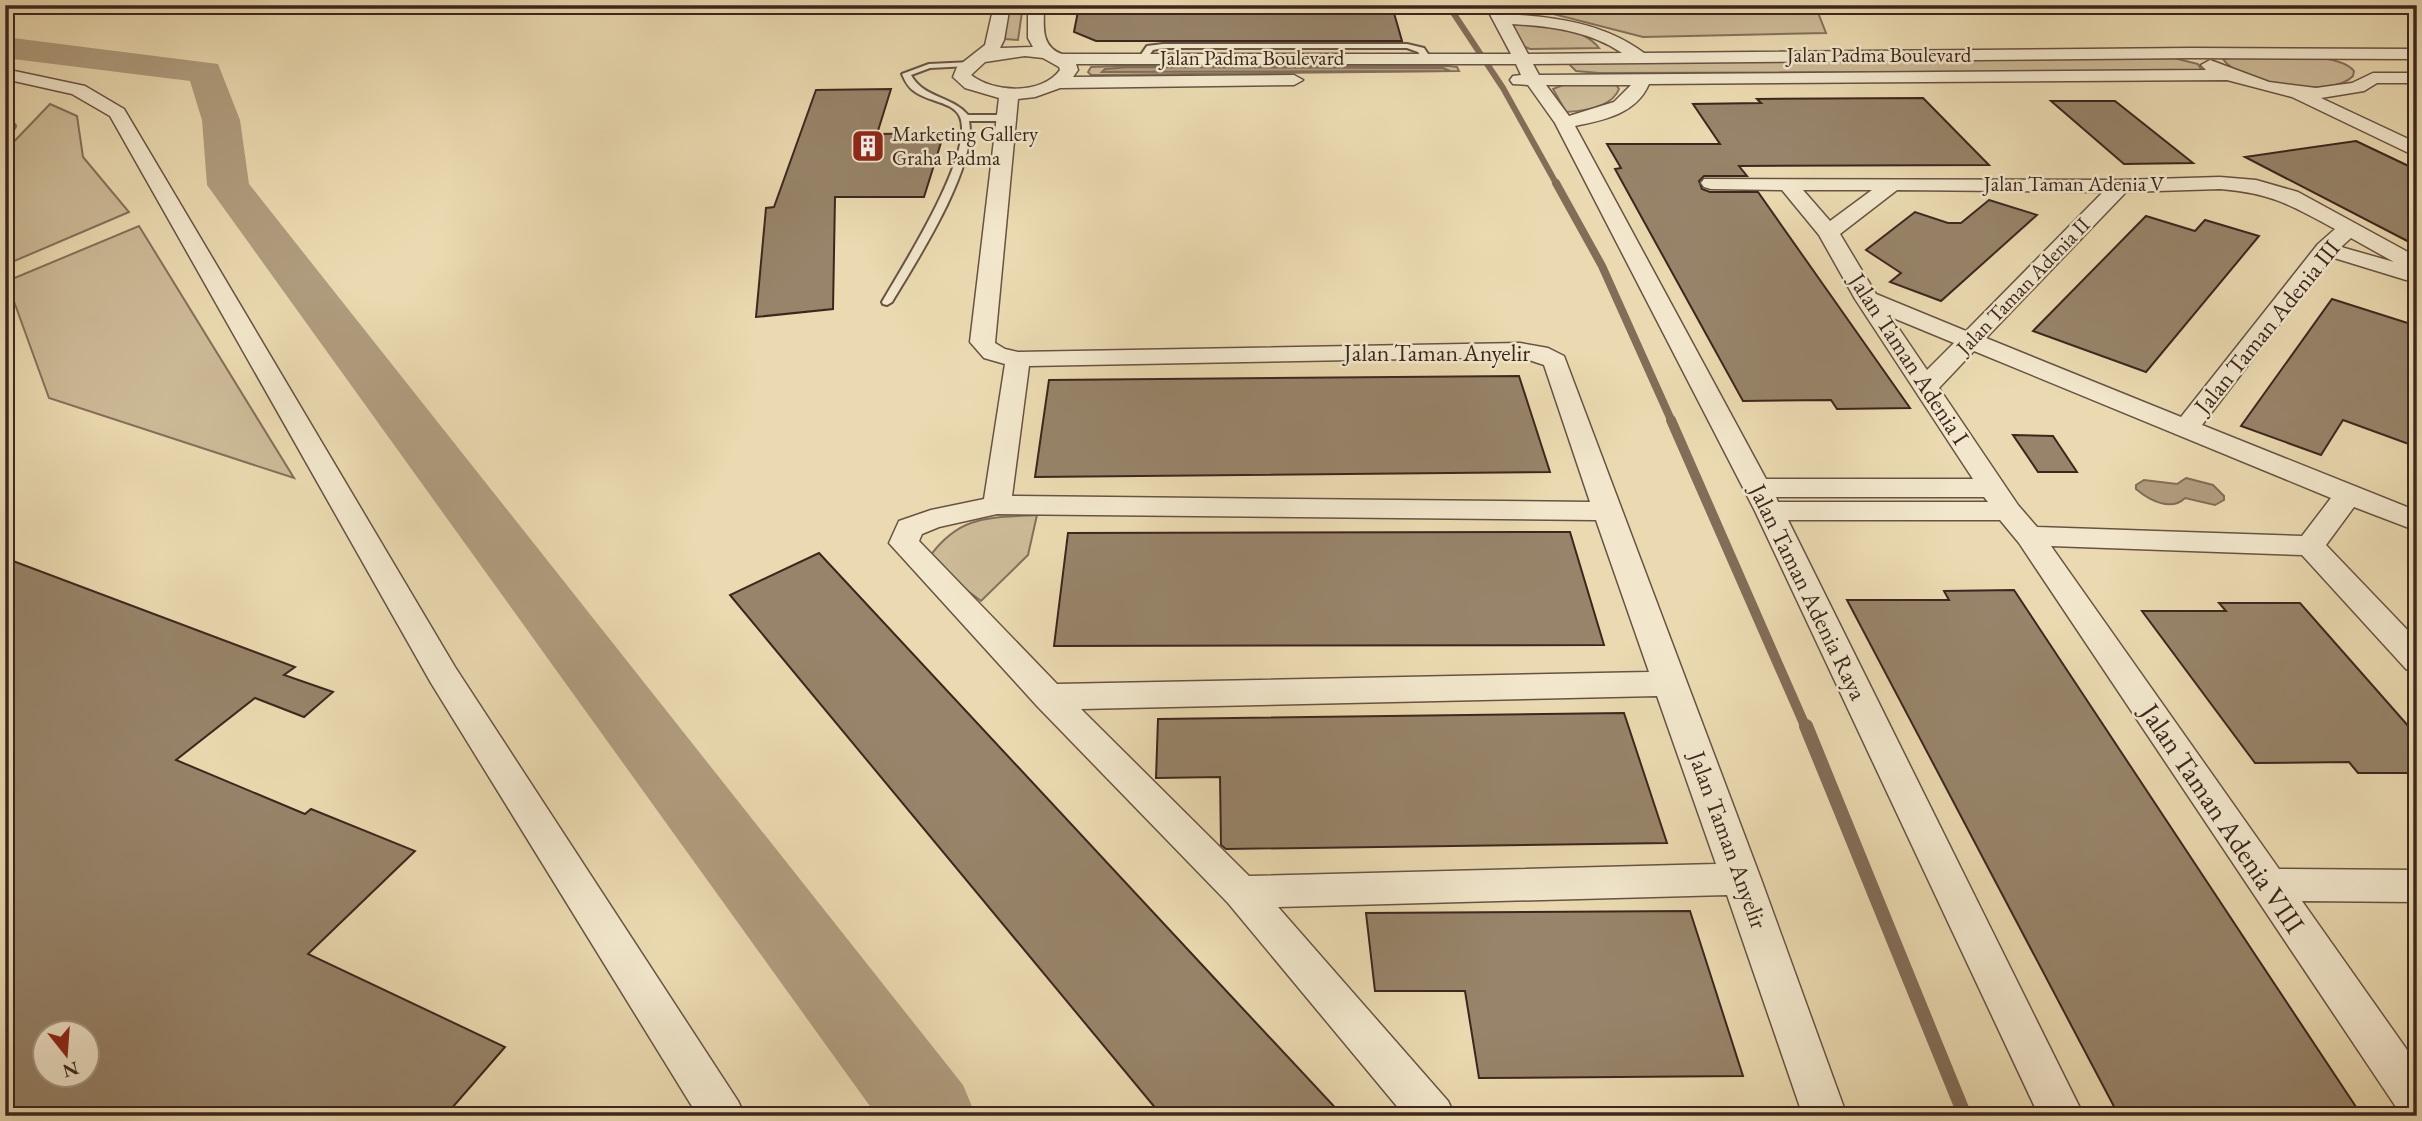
<svg xmlns="http://www.w3.org/2000/svg" width="2422" height="1121" font-family="'EB Garamond',serif">
<rect width="100%" height="100%" fill="#ebdab1"/>
<filter id="stains"><feTurbulence type="fractalNoise" baseFrequency=".00286" numOctaves="4"/><feColorMatrix values="0 0 0 0 .2 0 0 0 0 .09 0 0 0 0 .02 0 0 0 .5 -.17"/></filter>
<radialGradient id="worn" r=".72"><stop offset=".6" stop-color="#630" stop-opacity="0"/><stop offset="1" stop-color="#630" stop-opacity=".3"/></radialGradient>
<!-- green -->
<g fill="#cdbb98" stroke="#84705b" stroke-width="2">
<path d="M1008 5H1023L1018 40 1005 39Z"/>
<path d="M1518 5H1815L1826 33 1643 37Z"/>
<path d="M1508 24C1536 24 1580 24 1599 48L1530 49 1521 45Z"/>
<path d="M2174 58 2198 64 2202 71 1599 73 1576 71 1570 65 1571 62 1589 60Z"/>
<path d="M2231 58C2259 58 2337 49 2354 71L2353 76C2332 99 2239 84 2223 59Z"/>
<path d="M1119 66H1449L1457 67 1459 71 1102 75H1091L1088 72 1091 67Z"/>
<path d="M1614 82 1619 89C1612 107 1584 111 1566 112L1553 89 1563 85Z"/>
<path d="M50 104 77 116 83 157 129 212 5 265V151Z"/>
<path d="M139 226 294 478 49 398 12 296 5 294V282Z"/>
<path d="M1037 515 1028 555 981 601 935 566 930 556C961 514 990 518 1037 515Z"/>
</g>
<!-- water -->
<g fill="#b09d7f" stroke="#826d58" stroke-width="2">
<path d="M1129 67 1443 68 1450 71 1102 72 1105 69Z"/>
<path d="M2186 478 2213 485 2224 496V500L2215 505 2185 498C2171 512 2149 500 2136 489V485L2144 480 2177 484Z"/>
</g>
<g fill="none" stroke-linecap="round" stroke-linejoin="round">
<!-- stream-far3 -->
<g stroke="#826d58" stroke-width="6">
<path d="M1448 5 1503 88 1557 185"/>
<path d="M5 114 14 126 5 142"/>
</g>
<!-- stream-far2 -->
<path stroke="#826d58" stroke-width="8" d="M1556 183 1602 266 1672 422"/>
<!-- stream-far1 -->
<path stroke="#826d58" stroke-width="10" d="M1671 420 1806 728"/>
<!-- stream -->
<path stroke="#826d58" stroke-width="14" d="M1806 726 1965 1116"/>
<!-- river -->
<path fill="#b09d7f" fill-rule="evenodd" d="M5 37 218 64 240 120 249 184 963 1085 976 1116H877L207 185 202 120 190 81 5 58Z"/>
</g>
<!-- building -->
<g fill="#97846a" stroke="#3c261e" stroke-width="2" fill-rule="evenodd">
<path d="M1079 6H1392L1402 41H1096L1074 32Z"/>
<path d="M891 89 877 134 944 133 924 197H835L833 309 756 317 766 208 774 207 816 90Z"/>
<path d="M1923 98 1989 165 1739 166 1747 176H1704L1699 181 1702 189 1710 192H1758L1910 408 1837 409 1831 400 1743 401 1615 169 1621 168 1607 144H1720L1693 104 1761 103 1757 99Z"/>
<path d="M2051 101H2115L2193 163 2124 164Z"/>
<path d="M2356 141 2417 170V246L2245 157Z"/>
<path d="M1989 200 2037 215 1941 301 1890 282 1901 273 1866 250 1915 212 1948 223H1961Z"/>
<path d="M2146 216 2195 231 2205 220 2259 236 2146 372 2033 331Z"/>
<path d="M2332 299 2417 326V447L2343 420 2321 455 2241 426Z"/>
<path d="M1519 376 1550 472 1035 477 1049 380Z"/>
<path d="M2013 435 2053 436 2077 472H2038Z"/>
<path d="M1570 532 1604 645 1054 646 1068 533Z"/>
<path d="M819 553 1231 996 1343 1116H1162L730 595Z"/>
<path d="M5 558 295 667 284 675 333 692 304 717 255 698 176 760 305 814 311 809 415 851 308 954 505 1047 445 1116H5ZM46 1033H88V1075H46Z"/>
<path d="M2014 590 2256 956 2362 1116H2119L1847 600H1949L1944 591Z"/>
<path d="M2219 603H2300L2417 736V773H2358L2349 762 2255 763 2142 611H2226Z"/>
<path d="M1624 713 1667 843 1226 849 1221 845 1220 777 1156 778 1158 719Z"/>
<path d="M1690 911 1743 1076 1479 1078 1465 991H1375L1366 913Z"/>
</g>
<g fill="none" stroke-linecap="round" stroke-linejoin="round">
<defs>
<g id="service">
<path d="M1163 44H1407L1424 48 1432 60 1425 62 1418 52 1407 48H1163L1153 50 1145 61 1138 59 1147 46Z"/>
<path d="M972 62 973 64 969 66 930 68 911 75C923 98 952 96 968 115H1007L1011 118 1007 121H969C978 166 916 262 892 302L887 305 883 304 882 302C901 269 975 153 960 117 953 101 927 102 914 91 908 87 905 81 902 74L929 64Z"/>
</g>
<g id="minor">
<path d="M994 5H1010L1004 40 1000 48 1033 47 1028 38V5H1044C1044 26 1040 46 1062 54H1511L1485 5H1501L1506 14C1555 17 1604 23 1644 53L2192 48 2417 49V59L2192 58 1533 64 1539 75 2206 70 2201 65 2210 60 2269 82 2316 88 2352 83 2373 73H2417V83H2377L2364 91 2321 98 2417 143V157L2292 97 2227 80 1649 84C1636 114 1604 120 1575 126L1766 479H1973L1855 299 1819 235 1782 190 1711 189 1704 187 1701 183 1704 179 2120 180 2220 177 2256 180 2298 192 2417 257V274L2414 278 2406 280 2331 257 2202 425 2417 511V531L2354 507 2326 545 2417 640V673L2406 669 2302 555 2051 546 2279 869 2417 870V902L2302 901 2417 1064V1116H2402L2019 543 2000 520H1788L2084 1116H2039L1755 511 1555 123 1528 85 1513 84 1510 80 1513 76 1521 75 1516 64H1076L1078 70 1073 77 1294 75 1303 80 1294 85 1060 88 1035 97 1018 99 995 343 1005 349 1018 352 1520 343 1548 348 1564 356 1761 879 1847 1116H1803L1727 895 1278 907 1448 1101 1455 1116H1405L1228 903 1037 706 889 543 899 521 931 510 984 499 1005 364 984 358 970 342 999 98 965 88 953 77 957 67 985 45ZM1512 24C1550 26 1590 31 1622 53L1528 54ZM1025 56 1043 58 1059 67 1060 70C1042 95 994 93 971 75L985 62ZM1546 85H1631L1614 102 1569 116ZM2220 189C2271 193 2291 205 2335 229L2318 244 2181 417 1986 338 2126 192ZM1803 190H1872L1830 221ZM1897 190 2103 192 1966 331 1876 294 1840 234ZM2351 238 2394 262 2341 247ZM1891 317 1954 343 1927 370ZM1974 351 2331 498 2302 536 2037 527 2018 505 1939 388ZM1520 357 1544 365 1590 502 1012 496 1029 366ZM1776 497H1984L1988 502H1778ZM997 514 1596 520 1649 672 1057 684 919 541 922 534 939 527ZM1657 696 1716 864 1249 876 1081 709Z"/>
<path d="M5 69 85 86 124 109 455 667 738 1101 745 1116H698L431 683 110 116 72 94 5 79Z"/>
</g>
</defs>
<!-- service casing -->
<use href="#service" stroke="#685343" stroke-width="4"/>
<!-- minor casing -->
<use href="#minor" stroke="#685343" stroke-width="3"/>
<!-- service -->
<use href="#service" fill="#f2e7cc" fill-rule="evenodd"/>
<!-- minor -->
<use href="#minor" fill="#f2e7cc" fill-rule="evenodd"/>
</g>
<!-- icons -->
<defs>
<symbol id="building-square" viewBox="-11 -11 22 22"><rect x="-9" y="-9" width="18" height="18" rx="4" fill="#8f2418" stroke="#f2e7cc"/><path d="M-4-6H4V6H1V3H-1V6H-4ZM-2.5-4.3h1.7v1.8h-1.7ZM.8-4.3h1.7v1.8H.8ZM-2.5-1h1.7V.8h-1.7ZM.8-1h1.7V.8H.8Z" fill="#fff"/></symbol>
</defs>
<g fill-rule="evenodd">
<use href="#building-square" x="849" y="127" width="38" height="38"/>
</g>
<g text-anchor="middle" stroke-width="5" stroke-linejoin="round" paint-order="stroke">
<!-- far-street labels -->
<g font-size="21" fill="#3c261e" stroke="#f2e7cc">
<text x="1879" y="62">Jalan Padma Boulevard</text>
<text x="1252" y="65">Jalan Padma Boulevard</text>
<text x="2074" y="191">Jalan Taman Adenia V</text>
<text transform="translate(2023 286) rotate(-46)" y="7">Jalan Taman Adenia II</text>
</g>
<!-- far-poi labels -->
<g font-size="21" fill="#3c261e" stroke="#f2e7cc" text-anchor="start">
<text x="892" y="141">Marketing Gallery<tspan x="892" dy="24">Graha Padma</tspan></text>
</g>
<!-- street labels -->
<g font-size="24" fill="#3c261e" stroke="#f2e7cc">
<text transform="translate(2267 327) rotate(-51)" y="8">Jalan Taman Adenia III</text>
<text x="1437" y="361">Jalan Taman Anyelir</text>
<text transform="translate(1909 359) rotate(57)" y="8">Jalan Taman Adenia I</text>
<text transform="translate(1808 592) rotate(64)" y="8">Jalan Taman Adenia Raya</text>
<text transform="translate(1728 840) rotate(70)" y="8">Jalan Taman Anyelir</text>
</g>
<!-- near-street labels -->
<g font-size="28" fill="#3c261e" stroke="#f2e7cc">
<text transform="translate(2223 818) rotate(56)" y="10">Jalan Taman Adenia VIII</text>
</g>
</g>
<!-- margin -->
<rect width="2422" height="1121" fill="none" stroke="#ebdab1" stroke-width="28"/>
<rect x="7" y="7" width="2408" height="1107" fill="none" stroke="#3c261e" stroke-width="3.5"/>
<rect x="14" y="14" width="2394" height="1093" fill="none" stroke="#3c261e" stroke-width="2"/>
<!-- north arrow -->
<g transform="translate(66 1054) rotate(163)"><circle r="33" fill="#f2e7cc" stroke="#a99a86" stroke-width="2"/>
<path d="M0-5L12 26L0 18L-12 26Z" fill="#8f2418"/>
<text y="-10" font-size="19" font-weight="bold" text-anchor="middle" fill="#3c261e">N</text>
</g>
<rect width="100%" height="100%" filter="url(#stains)"/>
<rect width="100%" height="100%" fill="url(#worn)"/>
</svg>
